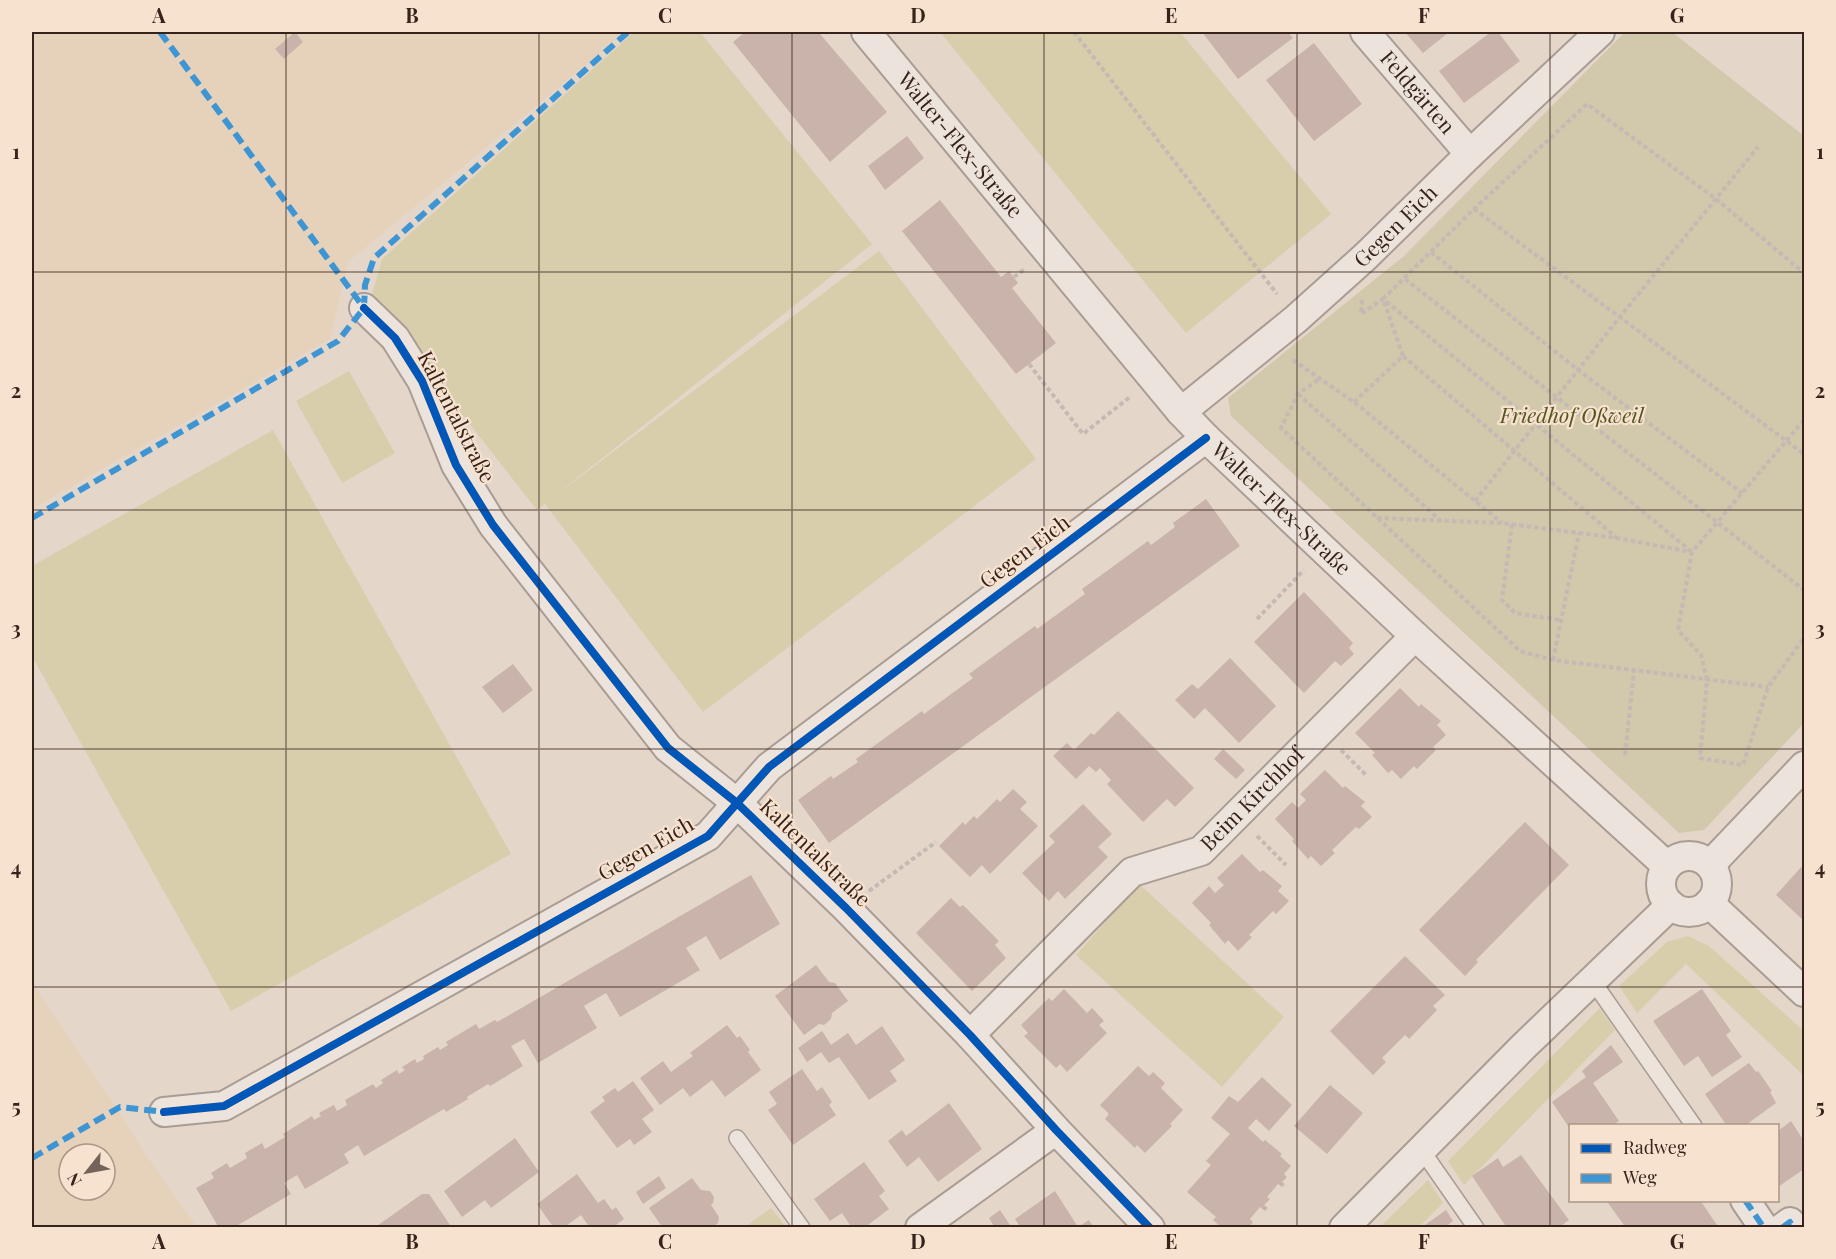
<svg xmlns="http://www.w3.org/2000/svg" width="1836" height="1259" font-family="'Playfair Display',serif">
<rect width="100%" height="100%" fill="#e5d6ca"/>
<!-- farmland -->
<g fill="#e6d2ba" fill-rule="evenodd">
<path d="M32 32H625L348 262 330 339 32 509Z"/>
<path d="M32 983 112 1101 145 1154 197 1227H32ZM69 1154H105V1190H69Z"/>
</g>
<!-- green -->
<g fill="#d8ceac">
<path d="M634 32H700L872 244 552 498 879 251 1036 459 703 712 545 504 537 510 371 298 382 259Z"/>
<path d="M940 32H1180L1331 214 1186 333Z"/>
<path d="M349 371 395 453 342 483 296 401Z"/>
<path d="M273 430 511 854 231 1011 32 656V566Z"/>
<path d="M1139 884 1284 1017 1222 1087 1076 955Z"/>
<path d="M1688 936 1709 946 1804 1031V1076L1686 964 1637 1013 1619 986 1667 942Z"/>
<path d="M1600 1008 1615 1030 1464 1185 1448 1161Z"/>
<path d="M1428 1180 1443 1203 1419 1227H1380Z"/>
<path d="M771 1208 786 1227H745Z"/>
</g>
<!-- cemetery -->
<path fill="#d2c8ab" d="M1625 32H1672L1804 136V723L1704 830 1679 833 1231 416 1228 398 1404 256Z"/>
<!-- building -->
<g fill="#c9b3ab">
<path d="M295 32 303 42 284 59 275 49Z"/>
<path d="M745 32H822L820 34 887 112 830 162 733 42Z"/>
<path d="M1202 32H1288L1293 38 1238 79Z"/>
<path d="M1405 32H1449L1423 53Z"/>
<path d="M1491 32H1498L1520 61 1464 103 1439 71Z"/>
<path d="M1314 43 1362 104 1314 141 1266 80Z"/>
<path d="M907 136 924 158 885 190 868 166Z"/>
<path d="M940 200 1001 277 1009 271 1018 283 1012 288 1056 343 1016 374 902 231Z"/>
<path d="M1206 499 1240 546 829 843 798 800 831 776 833 779 858 762 856 759 922 711 924 714 973 678 969 674 1035 626 1037 629 1085 594 1082 589 1148 541 1151 545 1175 527 1173 523Z"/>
<path d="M1304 592 1353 643 1349 648 1354 654 1341 666 1335 661 1304 693 1254 642Z"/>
<path d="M1230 658 1276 706 1239 743 1205 708 1194 719 1175 700 1192 684 1198 689Z"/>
<path d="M513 664 533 690 503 713 482 687Z"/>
<path d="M1400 688 1419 707 1421 704 1441 721 1437 725 1446 735 1433 747 1436 750 1417 769 1414 766 1401 779 1392 770 1388 773 1372 755 1375 753 1355 733Z"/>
<path d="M1118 711 1194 788 1175 807 1167 799 1143 822 1107 784 1111 780 1100 768 1096 772 1089 766 1076 779 1053 756 1067 743 1074 750 1091 733 1094 735Z"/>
<path d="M1223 749 1245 770 1236 779 1214 759Z"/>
<path d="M1325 770 1343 788 1345 786 1365 802 1361 806 1372 817 1359 829 1356 827 1332 850 1335 853 1321 866 1311 856 1308 859 1292 841 1294 839 1275 819 1292 802 1298 808 1306 800 1300 794Z"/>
<path d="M1013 789 1027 802 1020 809 1038 826 990 874 982 865 970 877 939 846 963 822 965 825 974 816 977 819 997 799 1000 802Z"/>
<path d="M1083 804 1112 834 1098 847 1108 857 1065 899 1058 891 1049 901 1022 873 1055 842 1049 836Z"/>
<path d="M1525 822 1569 865 1476 960 1478 962 1465 976 1419 930Z"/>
<path d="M1242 854 1260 872 1263 870 1282 886 1278 891 1289 901 1276 914 1273 911 1249 935 1252 937 1238 951 1228 940 1225 944 1209 925 1211 923 1192 903 1209 886 1215 893 1224 885 1217 878Z"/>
<path d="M1804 864V921L1776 895Z"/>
<path d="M751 875 780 924 720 960 706 936 686 948 700 970 620 1017 606 993 584 1006 597 1028 538 1063 524 1039 511 1046 523 1066 490 1086 488 1084 467 1097 468 1099 446 1112 444 1109 364 1156 358 1145 344 1154 349 1163 305 1189 297 1175 284 1183 291 1194 233 1228H219L196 1188 214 1178 211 1173 227 1163 230 1168 247 1158 245 1153 262 1143 265 1149 285 1137 283 1134 312 1116 314 1120 321 1116 319 1113 334 1105 337 1111 347 1105 345 1100 373 1084 376 1088 383 1083 381 1080 397 1070 399 1074 405 1070 402 1067 415 1059 417 1063 424 1059 423 1056 438 1047 440 1050 448 1045 446 1042 476 1024 479 1029 495 1020 497 1022Z"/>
<path d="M951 898 960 907 963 905 999 941 995 945 1006 958 972 991 916 933Z"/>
<path d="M1405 956 1445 995 1433 1006 1437 1010 1409 1039 1405 1035 1382 1058 1386 1062 1373 1075 1330 1031Z"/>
<path d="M816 965 829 982 835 983 848 1001 832 1013 831 1019 824 1025 819 1024 804 1035 775 996Z"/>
<path d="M1064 989 1087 1013 1092 1008 1104 1021 1099 1025 1107 1033 1067 1072 1060 1064 1056 1068 1024 1036 1028 1033 1021 1025 1049 998 1052 1001Z"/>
<path d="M1702 989 1731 1031 1726 1035 1742 1057 1712 1077 1698 1056 1684 1066 1653 1021Z"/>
<path d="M727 1025 737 1038 740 1036 750 1050 748 1052 761 1070 725 1097 712 1080 690 1097 683 1088 660 1105 640 1078 663 1061 671 1072 693 1056 690 1053Z"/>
<path d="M882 1026 905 1060 890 1071 897 1081 869 1100 839 1057 829 1063 821 1052 807 1062 798 1048 822 1031 831 1045 848 1033 856 1045Z"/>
<path d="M1611 1045 1623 1062 1593 1083 1619 1121 1616 1123 1617 1126H1570V1129L1552 1102 1586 1077 1582 1071Z"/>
<path d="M1749 1063 1756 1072 1758 1071 1772 1091 1770 1092 1776 1103 1747 1124 1748 1126H1727L1705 1094Z"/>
<path d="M1138 1066 1149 1076 1153 1072 1165 1083 1161 1088 1183 1110 1170 1124 1172 1126 1145 1153 1137 1145 1135 1148 1105 1119 1109 1114 1100 1105Z"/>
<path d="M802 1069 817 1091 822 1087 832 1102 829 1105 836 1115 793 1145 768 1110 777 1104 769 1092Z"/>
<path d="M1262 1077 1292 1105 1269 1131 1256 1119 1248 1128 1263 1142 1265 1140 1282 1154 1280 1156 1291 1166 1284 1174 1287 1177 1282 1182 1285 1184 1282 1187 1278 1184 1267 1197 1270 1199 1264 1205 1268 1208 1265 1211 1260 1207 1250 1219 1253 1222 1248 1228H1231L1228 1225 1226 1228H1222L1213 1220 1216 1217 1187 1192 1211 1165 1206 1161 1230 1134 1211 1118 1229 1096 1238 1102Z"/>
<path d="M633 1081 654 1110 642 1119 652 1132 634 1145 630 1139 617 1148 590 1112 605 1101 602 1097 615 1088 618 1092Z"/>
<path d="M1330 1085 1363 1113 1327 1154 1294 1126Z"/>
<path d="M949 1103 982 1149 938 1182 919 1157 907 1167 888 1141 902 1130 906 1136Z"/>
<path d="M1791 1121 1804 1141V1169L1778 1187V1131Z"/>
<path d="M515 1138 539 1172 491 1208 485 1200 462 1217 444 1191Z"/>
<path d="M1521 1155 1569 1220 1558 1228H1507L1472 1176 1498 1158 1503 1167Z"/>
<path d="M864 1162 885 1191 879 1196 889 1209 864 1228H852L842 1213 830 1221 814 1199Z"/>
<path d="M577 1174 598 1203 604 1199 612 1210 616 1207 624 1219 612 1228H590L581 1215 563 1228H554L537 1204Z"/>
<path d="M659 1176 666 1188 643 1204 636 1192Z"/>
<path d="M692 1178 701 1190 710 1191 714 1197 713 1203 711 1205 719 1217 718 1223 711 1228H663L649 1208Z"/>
<path d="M1055 1191 1078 1227 1089 1220 1094 1228H1021L1015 1219Z"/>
<path d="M422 1194H429L452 1228H374Z"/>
<path d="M1606 1200H1700L1719 1228H1626Z"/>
<path d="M1000 1210 1012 1228H995L989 1218Z"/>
<path d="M1446 1210 1453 1221 1444 1228H1427L1425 1225Z"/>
</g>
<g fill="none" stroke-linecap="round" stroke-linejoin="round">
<defs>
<g id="service">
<path d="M1592 980 1694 1126"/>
<path d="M737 1138 802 1228"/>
<path d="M1421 1149 1476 1228"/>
</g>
<g id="minor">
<path id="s1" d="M866 32 1181 412 1206 438 1415 636 1667 866"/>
<path id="s2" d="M1365 32 1470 154"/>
<path d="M364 308 395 338 422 381 456 465 493 525 668 748 737 803 846 908 970 1035 1056 1130 1150 1228"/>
<path id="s3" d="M1181 412 1296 319 1366 256 1470 154 1600 32"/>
<circle cx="1689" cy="884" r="28"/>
<path d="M1710 865 1804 766"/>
<path d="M1709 903 1804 992"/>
<path id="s4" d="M970 1035 1132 872 1201 851 1415 636"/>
<path d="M164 1112 224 1106 708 836 769 767 1206 438"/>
<path d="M1745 1200 1764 1228"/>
<path d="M920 1228 1056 1130"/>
<path d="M1344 1228 1523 1047 1671 905"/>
<path d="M1782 1228 1790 1222 1793 1228"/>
</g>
</defs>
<!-- service casing -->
<use href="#service" stroke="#a99c94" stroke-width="18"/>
<!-- minor casing -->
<use href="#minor" stroke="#a99c94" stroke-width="32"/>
<!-- path -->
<g stroke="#c4bab3" stroke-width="4" stroke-dasharray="4.5 3" stroke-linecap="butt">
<path d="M1074 32 1277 294"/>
<path d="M1474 209 1804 454"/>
<path d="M1431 252 1578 370 1742 493"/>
<path d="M1014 277 1025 269"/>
<path d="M1405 279 1804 590"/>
<path d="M1362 300 1361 314 1383 299 1692 552"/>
<path d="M1403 356 1617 538"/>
<path d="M1293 360 1354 402 1502 523"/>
<path d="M1029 364 1083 434 1130 397"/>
<path d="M1318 380 1298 394 1281 428 1520 651 1553 660 1768 687"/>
<path d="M1298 394 1440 520"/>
<path d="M1354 402 1403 356 1383 299 1474 209 1587 104 1716 199 1804 273"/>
<path d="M1804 420 1692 552 1678 630 1701 655 1707 680 1700 758 1743 765 1768 687 1804 638"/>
<path d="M1475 501 1619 318 1758 147"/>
<path d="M1377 518 1502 523 1617 538 1691 552"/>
<path d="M1512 524 1502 600 1515 613 1561 620"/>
<path d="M1257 619 1304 570"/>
<path d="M1553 660 1579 533"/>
<path d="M1341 750 1366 775"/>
<path d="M1625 755 1634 671"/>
<path d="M1257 836 1286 865"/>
<path d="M869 891 936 842"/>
</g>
<!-- service -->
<use href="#service" stroke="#ece4dc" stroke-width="15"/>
<!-- minor -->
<use href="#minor" stroke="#ece4dc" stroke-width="28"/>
<!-- quiet -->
<g stroke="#3e95d4" stroke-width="6" stroke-dasharray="12 6" stroke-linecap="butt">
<path d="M160 32 364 308"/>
<path d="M32 518 338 341 364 308 365 285 374 258 628 32"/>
<path d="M32 1158 120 1107 164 1112"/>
<path d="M1745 1200 1764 1228"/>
<path d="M1782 1228 1790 1222 1793 1228"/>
</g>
<defs>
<g id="cycleway">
<path d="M364 308 395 338 422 381 456 465 493 525 668 748 737 803 846 908 970 1035 1056 1130 1150 1228"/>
<path d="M164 1112 224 1106 708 836 769 767 1206 438"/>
</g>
</defs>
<!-- cycleway casing -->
<use href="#cycleway" stroke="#f7e2cf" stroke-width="11"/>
<!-- cycleway -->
<use href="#cycleway" stroke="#0057b8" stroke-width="8"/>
</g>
<!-- grid -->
<path fill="none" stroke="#38231c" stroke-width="1.5" stroke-opacity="0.55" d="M286 32V1228M539 32V1228M792 32V1228M1044 32V1228M1297 32V1228M1550 32V1228M32 272H1804M32 510H1804M32 749H1804M32 987H1804"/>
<g text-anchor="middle" stroke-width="4.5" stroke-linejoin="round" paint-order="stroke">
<!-- street labels -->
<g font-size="21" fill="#38231c" stroke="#f7e2cf">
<text dy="7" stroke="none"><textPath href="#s2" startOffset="80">Feldgärten</textPath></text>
<text dy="7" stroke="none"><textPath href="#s1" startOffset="147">Walter-Flex-Straße</textPath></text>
<text dy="7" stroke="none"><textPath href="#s3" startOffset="284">Gegen Eich</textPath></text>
<text transform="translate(456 417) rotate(63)" y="7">Kaltentalstraße</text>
<text dy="7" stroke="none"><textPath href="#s1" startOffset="633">Walter-Flex-Straße</textPath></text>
<text transform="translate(1025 552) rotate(-37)" y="7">Gegen Eich</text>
<text dy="7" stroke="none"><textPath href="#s4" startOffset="375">Beim Kirchhof</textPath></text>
<text transform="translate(646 849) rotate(-30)" y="7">Gegen Eich</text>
<text transform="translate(815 853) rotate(44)" y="7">Kaltentalstraße</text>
</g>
<!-- park labels -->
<g font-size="21" font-style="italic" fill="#555521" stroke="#f7e2cf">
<text x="1572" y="423">Friedhof Oßweil</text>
</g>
</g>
<!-- border -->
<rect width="1836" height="1259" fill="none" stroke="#f7e2cf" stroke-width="66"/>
<!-- legend -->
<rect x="1569" y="1124" width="210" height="78" fill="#f7e2cf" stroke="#ab9687" stroke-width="1.5"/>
<rect x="1581" y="1144" width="30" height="9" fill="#0057b8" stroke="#ab9687" stroke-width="1.5"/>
<text x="1623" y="1154" font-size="18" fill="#38231c">Radweg</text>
<rect x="1581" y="1174" width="30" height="9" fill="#3e95d4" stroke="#ab9687" stroke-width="1.5"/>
<text x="1623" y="1184" font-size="18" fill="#38231c">Weg</text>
<!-- north arrow -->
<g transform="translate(87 1172) rotate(239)"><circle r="28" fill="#f7e2cf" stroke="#ab9687" stroke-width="1.5"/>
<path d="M0-4.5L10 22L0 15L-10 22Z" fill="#756259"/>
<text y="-9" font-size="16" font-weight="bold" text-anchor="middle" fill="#38231c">N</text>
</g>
<rect x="33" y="33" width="1770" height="1193" fill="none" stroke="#38231c" stroke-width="2"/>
<g font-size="20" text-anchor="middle" font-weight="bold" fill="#38231c">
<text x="159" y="23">A</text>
<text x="412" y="23">B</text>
<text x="665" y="23">C</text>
<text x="918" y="23">D</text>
<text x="1171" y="23">E</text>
<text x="1424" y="23">F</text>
<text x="1677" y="23">G</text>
<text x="16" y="159">1</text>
<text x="1820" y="159">1</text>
<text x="16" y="398">2</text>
<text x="1820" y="398">2</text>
<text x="16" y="636">3</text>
<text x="1820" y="636">3</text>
<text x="16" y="875">4</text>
<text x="1820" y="875">4</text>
<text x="16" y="1114">5</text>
<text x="1820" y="1114">5</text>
<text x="159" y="1249">A</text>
<text x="412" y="1249">B</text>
<text x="665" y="1249">C</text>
<text x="918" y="1249">D</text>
<text x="1171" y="1249">E</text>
<text x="1424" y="1249">F</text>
<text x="1677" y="1249">G</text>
</g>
</svg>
